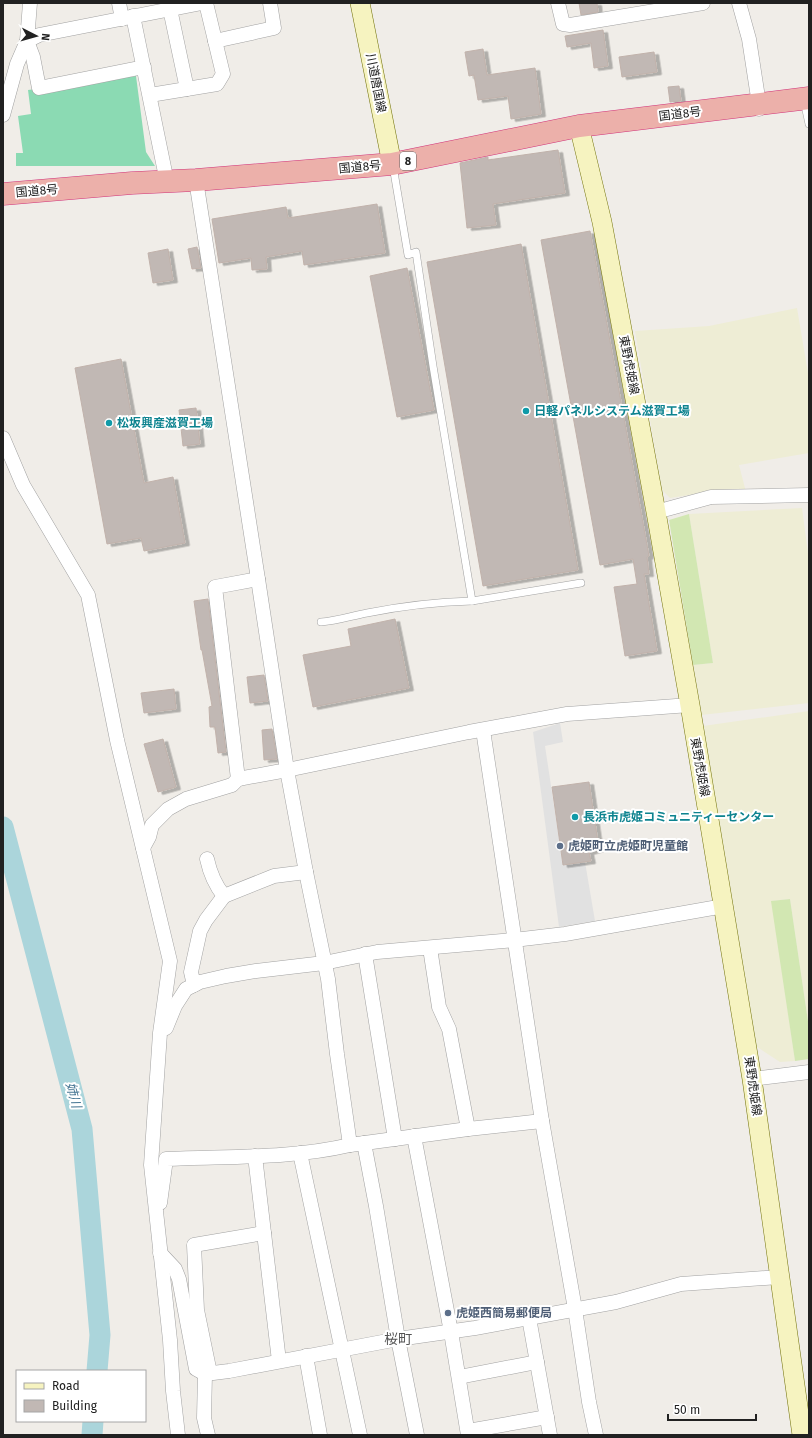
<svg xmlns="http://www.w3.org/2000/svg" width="812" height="1438" font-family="'Fira Sans','Noto Sans JP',sans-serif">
<defs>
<filter id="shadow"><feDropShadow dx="4.5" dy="2.5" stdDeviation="0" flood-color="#0004"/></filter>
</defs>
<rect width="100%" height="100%" fill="#f0ede8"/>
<!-- farmland -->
<g fill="#eeedd5">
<path d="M797 308 809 379V453L739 465 746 492 702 493 670 498 662 490 635 331 709 326Z"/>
<path d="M802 508 809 561V703L701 715 693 665 713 663 689 514Z"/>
<path d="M809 711V1028L790 899 772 901 795 1061 780 1062 754 1045 703 726Z"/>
</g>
<!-- grass -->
<g fill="#d2e7b2">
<path d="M689 514 713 663 693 665 669 520Z"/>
<path d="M790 899 809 1028V1059L795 1061 771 901Z"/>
</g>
<!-- pitch -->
<path fill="#8bdab3" d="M136 76 146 152 155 166H16V153H23L18 116 31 114 28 90Z"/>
<!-- parking -->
<path fill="#e1e1e1" d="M560 723 563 742 545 746 563 865 585 862 595 921 559 927 533 732Z"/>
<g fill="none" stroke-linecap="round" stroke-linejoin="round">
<!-- river -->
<g stroke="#abd5db" stroke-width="21">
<path d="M3 827 82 1129 100 1335 97 1371"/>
<path d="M92 1435 93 1421"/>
</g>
</g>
<!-- building -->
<g fill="#c1b8b4" stroke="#c1b2ab" filter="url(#shadow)">
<path d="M579 3H597L598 12 581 15Z"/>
<path d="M603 30 608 66 594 68 591 43 567 47 565 36Z"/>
<path d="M483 49 487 75 535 68 541 114 511 119 508 96 478 100 474 75 469 76 465 52Z"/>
<path d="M654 52 657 72 622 77 619 57Z"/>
<path d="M679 86 681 101 670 102 668 87Z"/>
<path d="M558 150 565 193 493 204 496 225 467 228 460 163 488 157V160Z"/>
<path d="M377 204 385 253 304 265 302 251 266 257 267 269 252 270 251 258 219 263 212 219 286 207 288 218Z"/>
<path d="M590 231 649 556 647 557 649 574H644L657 651 625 656 614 587 637 584 633 559 600 565 541 240Z"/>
<path d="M521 244 578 570 483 586 427 262Z"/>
<path d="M197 247 201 268 192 269 188 249Z"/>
<path d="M168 249 173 280 153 283 148 253Z"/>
<path d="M407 268 434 410 397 417 370 276Z"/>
<path d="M121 359 144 483 173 477 185 543 144 551 141 538 107 544 75 368Z"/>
<path d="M196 408 200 444 183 446 179 410Z"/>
<path d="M208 599 226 752 218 753 215 727H210L209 707 212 706 202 650H201L194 601Z"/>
<path d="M395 619 409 688 313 707 303 655 351 646 348 629Z"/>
<path d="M264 675 268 701 250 703 247 677Z"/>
<path d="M174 689 176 709 144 713 141 693Z"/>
<path d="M272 729 277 759 264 760 262 730Z"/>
<path d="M163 739 176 787 158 792 144 744Z"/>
<path d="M589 782 599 849 589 852 591 861 563 865 552 787Z"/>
</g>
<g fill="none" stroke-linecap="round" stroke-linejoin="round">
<defs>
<g id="service">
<path d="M804 101 809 124"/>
<path d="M393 166 408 255 416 252 433 366 472 601 581 583"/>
<path d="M321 622C337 621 351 616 367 613 402 606 436 602 472 601"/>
</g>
<g id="minor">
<path d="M119 3 122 19"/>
<path d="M558 3 563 24 570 25 703 3"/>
<path d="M739 3 749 39 759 104V109"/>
<path d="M170 9 187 89"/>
<path d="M133 16 167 182"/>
<path d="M27 41 39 35 202 3"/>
<path d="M27 41 33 57 39 88 144 67"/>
<path d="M215 41 274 28 270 3"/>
<path d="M150 95 217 84 223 74 206 3"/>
<path d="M3 115 17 64 27 41 30 3"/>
<path d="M3 438 23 485 88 595 117 740 170 961 160 1033 151 1165 170 1340 173 1391 178 1435"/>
<path d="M656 512 711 497 809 495"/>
<path d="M483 730 542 1121 575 1309 589 1402 596 1435"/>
<path d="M238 779 287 770 258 579"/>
<path d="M143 848 149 837 152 825 168 809 186 799 232 785 238 779 215 587 258 579 196 180"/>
<path d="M207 859C210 873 215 885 224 896L274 876 306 872"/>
<path d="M430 948 439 1007 449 1029 468 1129"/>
<path d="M365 954 395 1139"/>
<path d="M194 985 191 972 200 931 206 920 224 896"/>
<path d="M166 1028 175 1006 186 989 200 982 226 976 256 971 324 963 377 952 514 940 565 934 724 906"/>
<path d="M752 1079 809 1072"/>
<path d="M542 1121 468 1129 350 1145 337 1054 328 979 306 872 287 770 469 732 567 714 690 705"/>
<path d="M414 1136 451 1332 468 1435"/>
<path d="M364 1143 376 1206 398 1339 417 1435"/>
<path d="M300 1153 360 1435"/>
<path d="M255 1156 279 1361"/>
<path d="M160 1203 166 1159C228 1156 290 1159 350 1145"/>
<path d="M160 1253 175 1269 179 1279 196 1369 205 1374 229 1371 398 1339 475 1328 616 1302 681 1284 779 1277"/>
<path d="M529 1318 550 1435"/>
<path d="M306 1356 320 1435"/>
<path d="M210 1373 197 1310 194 1245 264 1233"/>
<path d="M205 1374 204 1418 208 1435"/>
<path d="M459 1377 537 1362"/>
<path d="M468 1431 547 1417"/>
</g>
<g id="secondary">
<path d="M360 3 392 164"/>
<path d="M579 126 602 222 656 512 690 705 752 1079 802 1435"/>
</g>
<path id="trunk" d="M3 194 132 183 196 180 392 164 579 126 809 98"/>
</defs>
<!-- service casing -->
<use href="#service" stroke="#a2a2a2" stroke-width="8"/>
<!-- minor casing -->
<use href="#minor" stroke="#a2a2a2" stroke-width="15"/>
<!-- secondary casing -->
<use href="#secondary" stroke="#73730c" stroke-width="20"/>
<!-- trunk casing -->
<use href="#trunk" stroke="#d1337a" stroke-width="23"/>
<!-- service -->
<use href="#service" stroke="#fff" stroke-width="7"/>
<!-- minor -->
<use href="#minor" stroke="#fff" stroke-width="14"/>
<!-- secondary -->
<use href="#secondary" stroke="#f6f3c0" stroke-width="19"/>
<!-- trunk -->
<use href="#trunk" stroke="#ecb0aa" stroke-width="22"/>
</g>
<!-- markers -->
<g fill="#0f9aa8" stroke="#fff" stroke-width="1.5">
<circle cx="526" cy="411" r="4"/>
<circle cx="109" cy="423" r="4"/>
<circle cx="575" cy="817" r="4"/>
</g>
<g fill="#5c6f8a" stroke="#fff" stroke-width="1.5">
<circle cx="560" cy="846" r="4"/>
<circle cx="448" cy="1313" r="4"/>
</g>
<g text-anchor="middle" stroke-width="4" stroke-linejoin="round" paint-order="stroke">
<!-- shield labels -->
<rect fill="#fff" stroke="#646464" stroke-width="1" x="400" y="152" width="16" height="18" rx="3"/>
<g font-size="11" font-weight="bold" fill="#212121">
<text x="408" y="165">8</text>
</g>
<!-- street labels -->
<g font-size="12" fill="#212121" stroke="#fff">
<text transform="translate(376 83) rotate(79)" y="4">川道唐国線</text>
<text transform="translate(680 114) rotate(-7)" y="4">国道8号</text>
<text transform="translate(360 167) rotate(-5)" y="4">国道8号</text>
<text transform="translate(37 191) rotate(-5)" y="4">国道8号</text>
<text transform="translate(629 365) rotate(79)" y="4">東野虎姫線</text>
<text transform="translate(700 767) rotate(80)" y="4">東野虎姫線</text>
<text transform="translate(753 1086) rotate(82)" y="4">東野虎姫線</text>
</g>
<!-- culture labels -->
<g font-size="12" font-weight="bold" fill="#0d838f" stroke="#fff" text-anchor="start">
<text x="534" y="415">日軽パネルシステム滋賀工場</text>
<text x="117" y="427">松坂興産滋賀工場</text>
<text x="583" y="821">長浜市虎姫コミュニティーセンター</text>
</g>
<!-- service labels -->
<g font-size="12" font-weight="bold" fill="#4e5e75" stroke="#fff" text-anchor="start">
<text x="568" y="850">虎姫町立虎姫町児童館</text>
<text x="456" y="1317">虎姫西簡易郵便局</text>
</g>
<!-- water labels -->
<g font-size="13" font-style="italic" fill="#487794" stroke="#fff">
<text transform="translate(74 1095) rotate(75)" y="5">姉川</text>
</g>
<!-- quarter labels -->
<g font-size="14" fill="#545454" stroke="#fff">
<text x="398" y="1344">桜町</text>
</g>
</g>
<!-- border -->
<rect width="812" height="1438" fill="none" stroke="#212121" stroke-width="8"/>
<!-- legend -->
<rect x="16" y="1370" width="130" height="52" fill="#ffffff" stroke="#a6a6a6"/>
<rect x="24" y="1383" width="20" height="6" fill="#f6f3c0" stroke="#a6a6a6"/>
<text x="52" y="1390" font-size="12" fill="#212121">Road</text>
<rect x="24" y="1400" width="20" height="12" fill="#c1b8b4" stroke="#a6a6a6"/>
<text x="52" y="1410" font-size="12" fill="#212121">Building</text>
<!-- north arrow -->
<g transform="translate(36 36) rotate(96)" stroke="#ffffff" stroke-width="3" paint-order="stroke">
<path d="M0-3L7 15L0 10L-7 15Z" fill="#212121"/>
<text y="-6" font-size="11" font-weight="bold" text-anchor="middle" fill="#212121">N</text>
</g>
<!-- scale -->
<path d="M668 1414v6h88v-6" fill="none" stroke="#212121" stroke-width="2"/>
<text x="674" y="1414" font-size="12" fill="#212121" stroke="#ffffff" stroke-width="3" paint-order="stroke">50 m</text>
</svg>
